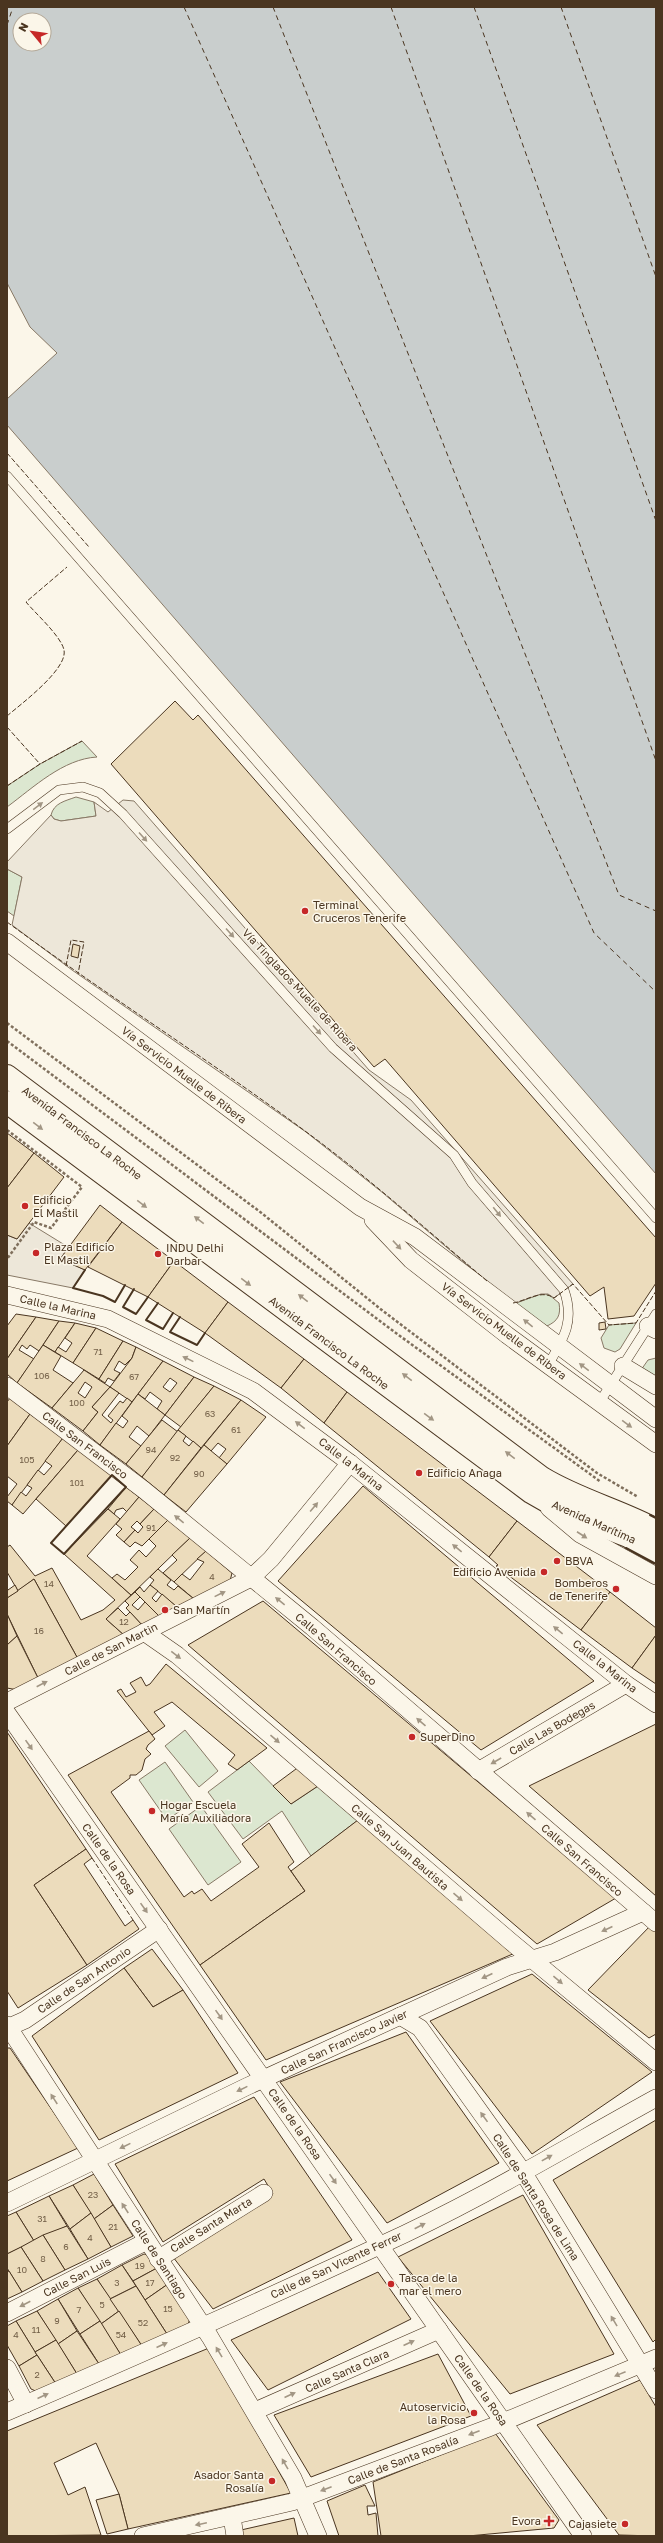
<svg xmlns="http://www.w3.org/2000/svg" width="663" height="2543" font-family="'Golos Text',sans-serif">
<rect width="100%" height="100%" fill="#fbf6e9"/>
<!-- green -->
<g fill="#dce7d0" stroke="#887966">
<path d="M82 741 97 757C63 759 34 787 7 807V786L40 764Z"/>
<path d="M76 797 94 802 96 816 61 821 54 819 51 815C54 803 65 801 76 797Z"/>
<path d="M7 869 22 877 14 916 7 911Z"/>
<path d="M541 1294H548L559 1303C561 1315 558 1321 547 1326L513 1304Z"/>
<path d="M636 1323 620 1349 615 1352 604 1348 601 1338 609 1325Z"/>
<path d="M656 1358V1381L641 1370 648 1360Z"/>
<path d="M185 1730 218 1771 199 1787 165 1746Z"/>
<path d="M249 1761 291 1804 321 1784 358 1820 311 1856 282 1811 243 1839 208 1792Z"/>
<path d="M165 1762 193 1802 167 1820 139 1780Z"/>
<path d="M201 1806 241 1862 208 1885 169 1829Z"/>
</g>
<!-- parking -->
<g fill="#ede7d9" stroke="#887966">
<path d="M123 800 134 801 369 1070 411 1100 573 1284 554 1298 548 1294H541L513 1304 383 1193 306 1132 72 970 12 925 22 877 7 869V862L51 815 54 819 61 821 96 816 94 802 108 812Z"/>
<path d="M29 1223 68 1247 61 1259 85 1270 73 1288 7 1275V1235L17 1239Z"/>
</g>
<!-- water -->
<path fill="#c9cecd" stroke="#887966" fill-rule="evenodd" d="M7 7H656V1174L7 425V399L57 353 30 327 7 283ZM20 20H44V44H20Z"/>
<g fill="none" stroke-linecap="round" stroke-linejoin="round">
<!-- ferry -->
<g stroke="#4a3520" stroke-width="1" stroke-dasharray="5 4" stroke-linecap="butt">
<path d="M184 7 594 933 656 992"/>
<path d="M273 7 619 895 656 911"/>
<path d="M391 7 656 761"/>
<path d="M474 7 656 521"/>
<path d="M561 7 656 277"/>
<path d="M7 25 13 7"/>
</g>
</g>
<!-- building -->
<g fill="#ecdcbc" stroke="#4a3520" fill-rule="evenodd">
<path d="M175 701 193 720 198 715 656 1238V1283L634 1316 608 1319 604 1287 590 1296 385 1059 374 1067 111 764Z"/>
<path d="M73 944 80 946 78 958 71 956Z"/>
<path d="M7 1133 34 1153 7 1188Z"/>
<path d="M34 1153 64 1177 17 1239 7 1235V1188Z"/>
<path d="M100 1205 122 1222 85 1270 60 1259Z"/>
<path d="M122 1222 174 1261 148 1297 88 1267Z"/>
<path d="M174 1261 228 1302 205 1333 148 1297Z"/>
<path d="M228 1302 304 1359 281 1388 205 1333Z"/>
<path d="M16 1314 36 1317 7 1359V1326Z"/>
<path d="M36 1317 59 1321 39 1351 30 1345 27 1349 22 1345 19 1350 34 1359 17 1383 7 1374V1359Z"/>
<path d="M59 1321 75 1323 55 1352 43 1345Z"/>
<path d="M605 1322 606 1329 599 1330V1323Z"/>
<path d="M75 1323 96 1328 73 1363 55 1352 58 1347 66 1352 72 1343 65 1338Z"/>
<path d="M96 1328 123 1341 99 1379 73 1363Z"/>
<path d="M123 1341 136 1347 132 1358 125 1365 119 1361 114 1370 120 1373 114 1381 108 1378 105 1383 99 1379Z"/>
<path d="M43 1345 61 1356 53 1370 73 1383 52 1408 17 1383Z"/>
<path d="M136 1347 163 1361 132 1402 110 1387 132 1358Z"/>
<path d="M304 1359 347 1392 324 1423 281 1388Z"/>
<path d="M163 1361 194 1377 165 1415 157 1409 162 1401 150 1392 145 1399 138 1394ZM170 1378 177 1383 170 1392 163 1387Z"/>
<path d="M84 1370 110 1387 92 1407 98 1412 83 1431 52 1408ZM85 1382 92 1387 85 1398 78 1393Z"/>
<path d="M194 1377 214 1386 181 1427 165 1415Z"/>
<path d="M214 1386 241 1400 201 1448 178 1430Z"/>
<path d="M110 1387 119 1393 102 1415 111 1423 113 1420 108 1416 120 1401 123 1403 127 1398 132 1402 100 1445 83 1431 98 1412 92 1407Z"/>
<path d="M347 1392 517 1521 489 1557 324 1423Z"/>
<path d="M138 1394 165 1415 149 1436 137 1426 129 1437 141 1446 126 1464 100 1445 116 1423 123 1428 128 1421 122 1416Z"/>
<path d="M10 1398 30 1414 7 1446V1402Z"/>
<path d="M241 1400 266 1417 227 1464 219 1458 226 1449 218 1443 211 1451 204 1445Z"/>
<path d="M30 1414 63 1438 12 1505 7 1501V1497L17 1484 7 1476V1446Z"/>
<path d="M162 1420 178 1432 142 1477 126 1464Z"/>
<path d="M178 1430 186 1436 183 1441 189 1446 193 1441 201 1448 164 1495 142 1477Z"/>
<path d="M63 1438 78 1450 23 1514 12 1505 21 1492 26 1496 32 1488 27 1485 38 1470 44 1475 52 1466 45 1461Z"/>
<path d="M204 1445 227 1464 186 1512 164 1495Z"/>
<path d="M78 1450 112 1475 66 1526 36 1499Z"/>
<path d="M363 1486 594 1681 481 1750 278 1581Z"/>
<path d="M126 1487 139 1497 127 1512 123 1508 116 1510 114 1514 108 1509Z"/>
<path d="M139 1497 154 1509 140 1524 137 1521 131 1527 135 1530 124 1542 116 1535 122 1529 116 1524Z"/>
<path d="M108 1509 120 1519 87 1556 131 1595 106 1619 124 1635 78 1659 34 1579 18 1591 7 1572V1547L10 1545 35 1576 52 1568 81 1620 103 1610 115 1600 64 1554Z"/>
<path d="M154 1509 168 1520 142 1546 135 1542 130 1547 124 1542 135 1530 138 1533 143 1527 140 1524Z"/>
<path d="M168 1520 190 1538 131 1595 112 1578 117 1574 125 1580 138 1567 130 1560 139 1550 146 1557 156 1546 149 1539Z"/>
<path d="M517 1521 610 1592 581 1630 496 1566 498 1565 489 1557Z"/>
<path d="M190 1538 206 1551 174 1582 163 1573 177 1560 172 1555Z"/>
<path d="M206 1551 232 1573 230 1581 194 1599 174 1582 182 1574 190 1580 204 1562 197 1559Z"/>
<path d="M158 1569 171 1580 167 1585 174 1590 178 1586 194 1599 177 1607 150 1585 154 1580 150 1577Z"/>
<path d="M34 1579 78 1659 39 1680 7 1614V1598Z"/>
<path d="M15 1585 18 1591 7 1598V1587L8 1590Z"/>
<path d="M150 1585 158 1591 152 1598 156 1602 162 1594 177 1607 159 1616 135 1592 140 1587 144 1592Z"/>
<path d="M135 1592 140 1597 132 1605 138 1610 145 1602 159 1616 142 1625 126 1608 129 1605 125 1601Z"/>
<path d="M610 1592 656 1628V1635L632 1668 581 1630Z"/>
<path d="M263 1601 616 1898 537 1944 188 1645Z"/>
<path d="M118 1608 126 1616 130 1612 142 1625 124 1635 106 1619Z"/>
<path d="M7 1614 17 1636 7 1645Z"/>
<path d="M656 1635V1684L632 1668Z"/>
<path d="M17 1636 39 1680 18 1690 7 1688V1645Z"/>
<path d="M166 1664 267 1748 237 1770 228 1764 235 1755 172 1702 154 1712 165 1726 152 1735 117 1691 121 1689 126 1697 136 1692 130 1683 141 1677 146 1686 150 1684Z"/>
<path d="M656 1724V1896L529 1786Z"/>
<path d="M149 1731 155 1739 148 1745 146 1749 151 1754 145 1759 142 1770 136 1775H130V1778L111 1792 184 1897 192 1891 194 1894 202 1889 211 1901 259 1867 242 1844 269 1823 294 1862 288 1867 305 1891 200 1965 68 1775Z"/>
<path d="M7 1732 86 1849 34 1885 87 1965 18 2008 7 1991Z"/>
<path d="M300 1766 321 1784 291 1804 273 1786Z"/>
<path d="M358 1820 515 1953 266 2060 200 1965 305 1891 291 1871Z"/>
<path d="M86 1849 92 1858 84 1864 125 1926 133 1920 139 1929 87 1965 34 1885Z"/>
<path d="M652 1924 656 1927V2034L649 2038 588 1990Z"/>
<path d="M152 1949 183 1990 153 2007 124 1968Z"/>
<path d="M124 1968 153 2007 183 1990 238 2073 99 2140 32 2036Z"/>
<path d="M532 1974 652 2072 532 2154 430 2021Z"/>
<path d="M406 2032 499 2163 387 2223 280 2082Z"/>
<path d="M7 2048H10L78 2148 7 2181Z"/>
<path d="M254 2097 352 2240 213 2309 173 2257 273 2194 264 2179 163 2242 115 2164Z"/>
<path d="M656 2120V2339L653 2342 553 2180Z"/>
<path d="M94 2174 113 2205 94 2219 73 2185Z"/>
<path d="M73 2185 91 2213 70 2229 49 2196Z"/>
<path d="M523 2195 614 2354 510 2394 398 2257Z"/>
<path d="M49 2196 67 2226 34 2241 16 2212Z"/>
<path d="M113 2205 133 2236 111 2247 94 2219Z"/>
<path d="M16 2212 34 2241 7 2254V2216Z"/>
<path d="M91 2213 111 2247 88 2259 70 2229Z"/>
<path d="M67 2226 88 2259 65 2270 43 2235Z"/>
<path d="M43 2235 65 2270 43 2281 21 2247Z"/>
<path d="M21 2247 43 2281 22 2292 7 2268V2254Z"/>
<path d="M144 2254 149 2255 157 2268 133 2281 122 2265Z"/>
<path d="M122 2265 136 2286 110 2299 97 2279Z"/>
<path d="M157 2268 168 2284 145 2300 133 2281Z"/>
<path d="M9 2271 22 2292 7 2299V2272Z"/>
<path d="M378 2272 411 2319 268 2390 231 2340Z"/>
<path d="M97 2279 119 2311 101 2324 78 2288Z"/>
<path d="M168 2284 190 2318 188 2325 167 2334 145 2300Z"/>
<path d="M136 2286 167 2334 142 2346 110 2299Z"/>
<path d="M78 2288 100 2321 80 2334 58 2299Z"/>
<path d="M58 2299 77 2331 58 2344 37 2311Z"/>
<path d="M37 2311 56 2340 35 2352 16 2321Z"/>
<path d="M119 2311 142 2346 121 2355 101 2324Z"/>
<path d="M16 2321 37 2355 19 2366 7 2345V2326Z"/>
<path d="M100 2321 121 2355 99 2364 80 2334Z"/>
<path d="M77 2331 99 2364 77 2374 58 2344Z"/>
<path d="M56 2340 77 2374 56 2384 35 2352Z"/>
<path d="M209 2348 291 2493 128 2529 119 2494 96 2443 54 2463 68 2495 85 2487 101 2535 7 2536V2431Z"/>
<path d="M438 2354 471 2416 311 2477 274 2415Z"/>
<path d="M37 2355 56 2384 38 2392 31 2389 19 2366Z"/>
<path d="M640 2380 656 2407V2536L619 2535 537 2425Z"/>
<path d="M495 2433 559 2520 554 2528 468 2536H381L373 2482Z"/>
<path d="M365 2485 375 2506H367L368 2515 376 2513 378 2536H339L327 2501Z"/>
<path d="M119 2494 128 2529 107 2534 96 2500Z"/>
<path d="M294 2518 298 2536H242L241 2530Z"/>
</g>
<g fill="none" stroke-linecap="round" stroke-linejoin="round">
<defs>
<g id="lane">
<path d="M7 476 656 1218"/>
<path d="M7 829 59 790 83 787 100 793 123 814 333 1048 454 1155 472 1183 564 1290C575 1321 564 1338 548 1365"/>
<path d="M599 1403 656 1314"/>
</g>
<g id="street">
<path d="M7 942 360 1207 415 1237 656 1419"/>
<path d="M373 1220 411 1260 507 1335 656 1444"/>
<path d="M7 1295 108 1319 253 1391 350 1463 626 1684 656 1704"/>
<path d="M648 1326 656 1330"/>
<path d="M623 1366 656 1386"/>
<path d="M7 1386 144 1490 312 1627 656 1923"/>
<path d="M549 1508 580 1534 656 1576"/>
<path d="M144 1632 177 1655 510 1941 656 2062"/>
<path d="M7 1702 251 1578 271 1559 350 1463"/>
<path d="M7 1713 583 2536"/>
<path d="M478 1771 626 1684"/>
<path d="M400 2016 420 2028 523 2172 656 2390"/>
<path d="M7 2025 210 2337 293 2478 318 2536"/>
<path d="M7 2028 25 2020 159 1929"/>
<path d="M7 2203 248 2086 507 1967 555 1952 643 1912"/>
<path d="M158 2259 264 2193"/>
<path d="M7 2313 147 2241"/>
<path d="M7 2368 26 2404"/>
<path d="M255 2411 439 2330"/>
<path d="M7 2412C132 2358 257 2303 381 2245 476 2202 565 2148 656 2098"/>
<path d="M232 2517 235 2536"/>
<path d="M143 2536 292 2502 491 2427 656 2358"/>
</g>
<g id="primary">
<path d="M7 1076 542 1478C578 1500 619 1510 656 1530"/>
<path d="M7 1102 531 1492 566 1512 628 1536 656 1552"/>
</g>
</defs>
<!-- lane casing -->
<use href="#lane" stroke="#4a3520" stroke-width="10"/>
<!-- street casing -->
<use href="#street" stroke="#4a3520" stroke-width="18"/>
<!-- primary casing -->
<use href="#primary" stroke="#4a3520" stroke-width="24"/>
<!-- path -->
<g stroke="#7f6f5c" stroke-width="2.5" stroke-dasharray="3 2" stroke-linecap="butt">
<path d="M7 1023 259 1211 383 1311 597 1473 638 1497"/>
<path d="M7 1041 400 1336 601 1482"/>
<path d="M7 1130 82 1187 51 1228 34 1222 7 1259"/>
</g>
<!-- lane -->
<use href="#lane" stroke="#fbf6e9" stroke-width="9"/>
<!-- street -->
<use href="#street" stroke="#fbf6e9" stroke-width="17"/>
<!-- primary -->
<use href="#primary" stroke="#fbf6e9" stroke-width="22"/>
<!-- fence -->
<g stroke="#4a3520" stroke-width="1" stroke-dasharray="5 2" stroke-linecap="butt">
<path d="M7 453 89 547"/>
<path d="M7 716C21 704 68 669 64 650 61 636 35 613 26 602L67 567"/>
<path d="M7 727 40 764"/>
<path d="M7 786 40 764 82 741"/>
<path d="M7 922C105 994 208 1059 305 1131 369 1178 427 1230 487 1281"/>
<path d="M66 966 71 940 84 942 78 974"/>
<path d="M513 1303C526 1301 541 1289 554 1298L573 1284 609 1325 636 1323 656 1291"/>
<path d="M92 1858 133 1920"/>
</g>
<!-- wall -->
<g stroke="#4a3520" stroke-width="2">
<path d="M85 1270 73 1288 103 1296 115 1302 125 1285"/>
<path d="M134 1289 123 1307 136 1314 148 1297"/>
<path d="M158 1303 146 1320 163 1329 173 1313"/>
<path d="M180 1317 170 1332 197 1345 205 1333"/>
<path d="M112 1475 126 1487 64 1554 51 1543Z"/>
<path d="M650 1515 656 1518"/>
<path d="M626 1548 656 1564"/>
</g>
</g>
<!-- one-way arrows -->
<defs><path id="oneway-solid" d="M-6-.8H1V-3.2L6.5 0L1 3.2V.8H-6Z"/></defs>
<g fill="#a29684">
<use href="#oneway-solid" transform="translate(38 806) rotate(-37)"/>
<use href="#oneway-solid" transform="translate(143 837) rotate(48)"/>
<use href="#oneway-solid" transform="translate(230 933) rotate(48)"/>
<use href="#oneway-solid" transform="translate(317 1030) rotate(48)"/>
<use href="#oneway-solid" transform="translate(38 1126) rotate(37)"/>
<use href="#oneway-solid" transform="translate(142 1204) rotate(37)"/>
<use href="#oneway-solid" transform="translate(497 1212) rotate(51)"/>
<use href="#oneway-solid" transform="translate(199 1220) rotate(-143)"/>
<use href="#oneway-solid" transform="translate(397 1245) rotate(47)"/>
<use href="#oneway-solid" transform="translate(246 1282) rotate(37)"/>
<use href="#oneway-solid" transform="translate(303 1298) rotate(-142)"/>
<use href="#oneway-solid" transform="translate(528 1323) rotate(-141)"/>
<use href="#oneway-solid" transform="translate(188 1359) rotate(-154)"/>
<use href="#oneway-solid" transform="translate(584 1367) rotate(-143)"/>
<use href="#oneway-solid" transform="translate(407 1377) rotate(-143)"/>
<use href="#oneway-solid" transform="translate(429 1417) rotate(36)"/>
<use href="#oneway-solid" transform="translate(627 1424) rotate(36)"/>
<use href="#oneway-solid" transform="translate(300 1425) rotate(-143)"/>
<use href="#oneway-solid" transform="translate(510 1455) rotate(-143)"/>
<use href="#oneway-solid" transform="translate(314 1507) rotate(-50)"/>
<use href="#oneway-solid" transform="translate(179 1519) rotate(-141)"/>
<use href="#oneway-solid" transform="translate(582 1535) rotate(33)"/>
<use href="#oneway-solid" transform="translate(457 1548) rotate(-141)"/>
<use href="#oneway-solid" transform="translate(220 1594) rotate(-26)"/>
<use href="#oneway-solid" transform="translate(280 1601) rotate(-141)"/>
<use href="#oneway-solid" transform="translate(558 1630) rotate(-141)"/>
<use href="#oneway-solid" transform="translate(176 1655) rotate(38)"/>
<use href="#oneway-solid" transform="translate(42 1684) rotate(-27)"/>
<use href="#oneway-solid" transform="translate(421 1722) rotate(-139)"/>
<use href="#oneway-solid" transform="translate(275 1739) rotate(41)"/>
<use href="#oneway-solid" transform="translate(29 1745) rotate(55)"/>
<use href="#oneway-solid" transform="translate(496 1761) rotate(150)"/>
<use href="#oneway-solid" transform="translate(531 1816) rotate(-139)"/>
<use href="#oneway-solid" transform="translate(458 1897) rotate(41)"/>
<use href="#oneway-solid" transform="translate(144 1908) rotate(55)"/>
<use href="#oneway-solid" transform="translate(607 1929) rotate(155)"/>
<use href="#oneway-solid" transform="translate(487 1976) rotate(155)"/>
<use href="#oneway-solid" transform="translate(558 1980) rotate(40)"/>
<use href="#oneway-solid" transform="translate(219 2015) rotate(55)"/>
<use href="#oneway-solid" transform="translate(242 2089) rotate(154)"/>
<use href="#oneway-solid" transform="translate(54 2099) rotate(-123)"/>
<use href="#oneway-solid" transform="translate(484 2117) rotate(-126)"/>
<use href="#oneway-solid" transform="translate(125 2146) rotate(154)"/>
<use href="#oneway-solid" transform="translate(547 2158) rotate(-29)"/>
<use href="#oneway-solid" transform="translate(333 2179) rotate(55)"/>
<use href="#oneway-solid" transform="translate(125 2208) rotate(-123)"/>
<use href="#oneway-solid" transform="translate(420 2226) rotate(-27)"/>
<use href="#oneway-solid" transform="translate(25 2304) rotate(153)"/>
<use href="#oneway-solid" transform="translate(614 2321) rotate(-121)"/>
<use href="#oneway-solid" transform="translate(409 2343) rotate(-24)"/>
<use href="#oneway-solid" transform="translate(162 2345) rotate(-24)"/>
<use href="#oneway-solid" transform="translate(219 2352) rotate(-121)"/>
<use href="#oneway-solid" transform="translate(620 2374) rotate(158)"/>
<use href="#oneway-solid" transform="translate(290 2395) rotate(-24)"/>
<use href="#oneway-solid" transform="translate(43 2396) rotate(-24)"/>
<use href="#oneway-solid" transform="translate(474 2433) rotate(159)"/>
<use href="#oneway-solid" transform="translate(285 2464) rotate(-120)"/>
<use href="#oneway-solid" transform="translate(326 2489) rotate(159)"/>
<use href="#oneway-solid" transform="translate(201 2524) rotate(168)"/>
</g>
<!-- markers -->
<g fill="#c62828" stroke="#fbf6e9" stroke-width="1.5">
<circle cx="305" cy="911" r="4"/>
<circle cx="25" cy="1206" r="4"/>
<circle cx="36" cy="1253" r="4"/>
<circle cx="158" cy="1254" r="4"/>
<circle cx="419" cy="1473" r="4"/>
<circle cx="557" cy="1561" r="4"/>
<circle cx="544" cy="1572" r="4"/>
<circle cx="616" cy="1589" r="4"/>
<circle cx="165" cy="1610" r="4"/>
<circle cx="412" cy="1737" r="4"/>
<circle cx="152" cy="1811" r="4"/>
<circle cx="391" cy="2284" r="4"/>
<circle cx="474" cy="2413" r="4"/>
<circle cx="272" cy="2481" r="4"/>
<path d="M547 2515h4v4h4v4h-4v4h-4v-4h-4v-4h4z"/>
<circle cx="625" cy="2524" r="4"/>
</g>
<g text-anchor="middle" stroke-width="3" stroke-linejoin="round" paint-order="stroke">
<!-- number labels -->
<g font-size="9" fill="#725f47">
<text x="98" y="1355">71</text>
<text x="42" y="1379">106</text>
<text x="134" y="1380">67</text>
<text x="77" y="1406">100</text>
<text x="210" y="1417">63</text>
<text x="236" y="1433">61</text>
<text x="151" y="1453">94</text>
<text x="175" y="1461">92</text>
<text x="27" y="1463">105</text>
<text x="199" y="1477">90</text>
<text x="77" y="1486">101</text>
<text x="151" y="1531">91</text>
<text x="212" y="1580">4</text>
<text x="49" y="1587">14</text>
<text x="124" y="1625">12</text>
<text x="39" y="1634">16</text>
<text x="93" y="2198">23</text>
<text x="42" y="2222">31</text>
<text x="113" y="2230">21</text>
<text x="90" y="2241">4</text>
<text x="66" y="2250">6</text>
<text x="43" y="2262">8</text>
<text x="140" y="2269">19</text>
<text x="22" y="2273">10</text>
<text x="117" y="2286">3</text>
<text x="150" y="2286">17</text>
<text x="102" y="2308">5</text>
<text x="168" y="2312">15</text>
<text x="79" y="2313">7</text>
<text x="57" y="2324">9</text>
<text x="143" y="2326">52</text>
<text x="36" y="2333">11</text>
<text x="16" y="2338">4</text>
<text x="121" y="2338">54</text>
<text x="37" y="2378">2</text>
</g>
<!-- poi labels -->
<g font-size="11" fill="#4a3520" stroke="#fbf6e9" text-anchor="start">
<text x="313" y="909">Terminal<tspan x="313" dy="13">Cruceros Tenerife</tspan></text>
<text x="33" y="1204">Edificio<tspan x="33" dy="13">El Mastil</tspan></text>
<text x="44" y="1251">Plaza Edificio<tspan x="44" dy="13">El Mastil</tspan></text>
<text x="166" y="1252">INDU Delhi<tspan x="166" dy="13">Darbar</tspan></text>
<text x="427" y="1477">Edificio Anaga</text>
<text x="565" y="1565">BBVA</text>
<text x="536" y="1576" text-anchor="end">Edificio Avenida</text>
<text x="608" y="1587" text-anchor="end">Bomberos<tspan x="608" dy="13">de Tenerife</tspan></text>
<text x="173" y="1614">San Martín</text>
<text x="420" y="1741">SuperDino</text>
<text x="160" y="1809">Hogar Escuela<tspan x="160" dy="13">María Auxiliadora</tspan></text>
<text x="399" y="2282">Tasca de la<tspan x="399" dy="13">mar el mero</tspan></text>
<text x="466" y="2411" text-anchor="end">Autoservicio<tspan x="466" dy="13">la Rosa</tspan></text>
<text x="264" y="2479" text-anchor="end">Asador Santa<tspan x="264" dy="13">Rosalía</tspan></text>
<text x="541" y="2525" text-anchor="end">Evora</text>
<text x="617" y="2528" text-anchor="end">Cajasiete</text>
</g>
<!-- street labels -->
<g font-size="11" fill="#4a3520" stroke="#fbf6e9">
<text transform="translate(300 990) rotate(47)" y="4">Vía Tinglados Muelle de Ribera</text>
<text transform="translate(184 1075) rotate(37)" y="4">Vía Servicio Muelle de Ribera</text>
<text transform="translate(82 1133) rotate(37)" y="4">Avenida Francisco La Roche</text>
<text transform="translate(58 1307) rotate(13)" y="4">Calle la Marina</text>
<text transform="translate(504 1331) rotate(37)" y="4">Vía Servicio Muelle de Ribera</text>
<text transform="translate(329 1343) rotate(37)" y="4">Avenida Francisco La Roche</text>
<text transform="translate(85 1445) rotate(37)" y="4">Calle San Francisco</text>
<text transform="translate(351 1464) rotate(38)" y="4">Calle la Marina</text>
<text transform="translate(594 1522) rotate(24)" y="4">Avenida Marítima</text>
<text transform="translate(111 1649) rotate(-27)" y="4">Calle de San Martin</text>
<text transform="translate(336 1649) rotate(41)" y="4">Calle San Francisco</text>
<text transform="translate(605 1666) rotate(38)" y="4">Calle la Marina</text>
<text transform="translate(552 1728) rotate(-30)" y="4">Calle Las Bodegas</text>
<text transform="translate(400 1847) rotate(41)" y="4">Calle San Juan Bautista</text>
<text transform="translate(109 1859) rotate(55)" y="4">Calle de la Rosa</text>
<text transform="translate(582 1860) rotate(41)" y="4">Calle San Francisco</text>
<text transform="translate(84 1980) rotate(-34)" y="4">Calle de San Antonio</text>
<text transform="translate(344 2042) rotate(-25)" y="4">Calle San Francisco Javier</text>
<text transform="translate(295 2124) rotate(55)" y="4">Calle de la Rosa</text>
<text transform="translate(536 2197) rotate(57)" y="4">Calle de Santa Rosa de Lima</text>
<text transform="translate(211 2225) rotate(-32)" y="4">Calle Santa Marta</text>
<text transform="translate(159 2259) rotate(57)" y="4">Calle de Santiago</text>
<text transform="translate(336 2265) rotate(-25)" y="4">Calle de San Vicente Ferrer</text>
<text transform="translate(77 2277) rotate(-27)" y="4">Calle San Luis</text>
<text transform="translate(347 2371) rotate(-24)" y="4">Calle Santa Clara</text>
<text transform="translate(481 2390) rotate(55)" y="4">Calle de la Rosa</text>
<text transform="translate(403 2460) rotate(-21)" y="4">Calle de Santa Rosalía</text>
</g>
</g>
<!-- border -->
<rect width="663" height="2543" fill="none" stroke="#4a3520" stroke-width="16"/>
<!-- north arrow -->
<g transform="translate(32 32) rotate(299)"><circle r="19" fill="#fbf6e9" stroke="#b4a999"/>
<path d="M0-3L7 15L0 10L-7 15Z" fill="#c62828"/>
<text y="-6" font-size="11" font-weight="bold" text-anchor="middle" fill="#4a3520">N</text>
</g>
</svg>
